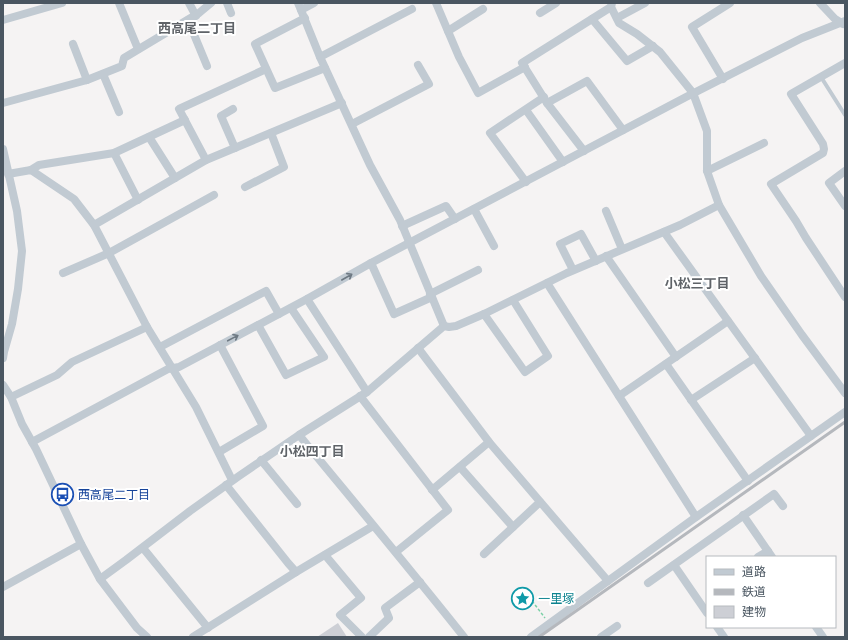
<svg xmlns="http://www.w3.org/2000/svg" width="848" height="640" font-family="'Asap Condensed','Noto Sans JP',sans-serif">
<rect width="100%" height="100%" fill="#f5f3f3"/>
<!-- building -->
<path fill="#cdcfd5" d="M338 623 347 637H317Z"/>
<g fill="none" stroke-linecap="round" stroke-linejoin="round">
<!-- path -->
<path stroke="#7ad0a6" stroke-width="1.5" stroke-dasharray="3 2" stroke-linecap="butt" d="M523 589 545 618"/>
<!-- service -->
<path stroke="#c1cad2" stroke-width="4" d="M821 77 845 115"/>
<!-- minor -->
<g stroke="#c1cad2" stroke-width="8">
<path d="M119 3 138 49"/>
<path d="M189 3 196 16"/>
<path d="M227 3 231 13"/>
<path d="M298 3 301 10 320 57 370 165 400 220 444 326"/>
<path d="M436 3 459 57 478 93 525 67"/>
<path d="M612 3 611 7 619 23 637 34 660 52 693 93 707 131V171L719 205 761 276 802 335 845 393"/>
<path d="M820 3 835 19 843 24"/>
<path d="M301 10 314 3"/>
<path d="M540 13 556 3"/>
<path d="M305 18 255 44 275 88 325 68"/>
<path d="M617 18 645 3"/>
<path d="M592 19 627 61 653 46"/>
<path d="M3 20 62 3"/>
<path d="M188 20 207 66"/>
<path d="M448 31 483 9"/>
<path d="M73 44 87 80"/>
<path d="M320 57 412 9"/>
<path d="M845 63 791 94 823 144 824 149 823 153 771 184 796 221 806 238 845 297"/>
<path d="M103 74 119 112"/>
<path d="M723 79 692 27 730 3"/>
<path d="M3 103 87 80 122 66 124 58 199 13 211 3"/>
<path d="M547 103 587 81 623 130"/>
<path d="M233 109 221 116 235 148"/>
<path d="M526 110 563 162"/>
<path d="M352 124 429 84 418 65"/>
<path d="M149 137 175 178"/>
<path d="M3 149 17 211 22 251 18 289 12 324 4 352 3 358"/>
<path d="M584 151 547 103 522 63 611 7"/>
<path d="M114 153 138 200"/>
<path d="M206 160 179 109 266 69"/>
<path d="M31 170 39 165 114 153 185 120"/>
<path d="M707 171 764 143"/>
<path d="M845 171 829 183 845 206"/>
<path d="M8 174 31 170 74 199 94 225 147 327 196 407 232 480"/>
<path d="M526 182 490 133 544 97"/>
<path d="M245 187 284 167 271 133"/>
<path d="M474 209 494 246"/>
<path d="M606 211 622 249"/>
<path d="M94 225 206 160 342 103"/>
<path d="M402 226 446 206 455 219"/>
<path d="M664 232 811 436"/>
<path d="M606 256 676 357"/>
<path d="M371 263 394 314 432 297"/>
<path d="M573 270 560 244 581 234 596 261"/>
<path d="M63 273 109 253 214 195"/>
<path d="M547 283 696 517"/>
<path d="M430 294 478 270"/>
<path d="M307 299 367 392"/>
<path d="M484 314 525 372 548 356 513 300"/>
<path d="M258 325 286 375 324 357 291 308"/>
<path d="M160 347 266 291 279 314"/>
<path d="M418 348 489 442 608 581"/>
<path d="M666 364 748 481"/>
<path d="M3 385 11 397 22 424 36 449 81 544 100 579 137 628 147 637"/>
<path d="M360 396 448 510 396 552"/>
<path d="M619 396 728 321"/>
<path d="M11 397 57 375 72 362 147 327"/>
<path d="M691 400 755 358"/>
<path d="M299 435C354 502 410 569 464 637"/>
<path d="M32 442 168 369 179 367 307 299 371 263 686 97 802 38 845 21"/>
<path d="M219 452 263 426 220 345"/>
<path d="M261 460 297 504"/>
<path d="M460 467 513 527"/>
<path d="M226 485 288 563 296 572"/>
<path d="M432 490 489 442"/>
<path d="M743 515 772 557"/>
<path d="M143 548 208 628"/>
<path d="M484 554 540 502"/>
<path d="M325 555 361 598 340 615 362 637"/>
<path d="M758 557 768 551"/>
<path d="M674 565 707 613"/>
<path d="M100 579 126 560 190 511 239 476 299 435 367 392 444 326 449 327 456 326 484 314 567 273 680 225 719 205"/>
<path d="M648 583 774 494 783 506"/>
<path d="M3 587 81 544"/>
<path d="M717 627 724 637"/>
<path d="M816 627 823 637"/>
<path d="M193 637 296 572 373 526"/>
<path d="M369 637 389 618 385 608 420 582"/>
<path d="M531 637 696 517 845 412"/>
<path d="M601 637 617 626"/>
</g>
<!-- rail -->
<path stroke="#b5b8bd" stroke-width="3" d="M539 637 845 422"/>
</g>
<!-- one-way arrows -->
<defs><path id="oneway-shaft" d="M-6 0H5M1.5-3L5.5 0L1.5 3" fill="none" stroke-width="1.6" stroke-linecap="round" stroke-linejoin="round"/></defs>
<g stroke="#6e7983">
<use href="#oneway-shaft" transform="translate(347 277) rotate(-30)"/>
<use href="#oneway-shaft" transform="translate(233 338) rotate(-28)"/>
</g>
<!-- icons -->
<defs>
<symbol id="bus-ring" viewBox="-11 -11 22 22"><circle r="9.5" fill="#fff" stroke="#1a4fb4" stroke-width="1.5"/><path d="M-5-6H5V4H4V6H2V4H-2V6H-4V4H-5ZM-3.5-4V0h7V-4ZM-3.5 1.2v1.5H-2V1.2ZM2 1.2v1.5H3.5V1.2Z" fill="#1a4fb4"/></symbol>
<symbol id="sight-ring" viewBox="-11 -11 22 22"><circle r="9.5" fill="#fff" stroke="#0f9aa8" stroke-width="1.5"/><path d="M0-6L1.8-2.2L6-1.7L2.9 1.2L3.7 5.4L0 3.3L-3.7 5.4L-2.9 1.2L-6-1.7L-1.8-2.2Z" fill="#0f9aa8"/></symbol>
</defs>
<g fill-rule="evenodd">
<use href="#bus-ring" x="50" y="482" width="25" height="25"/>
<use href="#sight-ring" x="510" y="586" width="25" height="25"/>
</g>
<g text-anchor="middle" stroke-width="4" stroke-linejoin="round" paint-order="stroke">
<!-- transit labels -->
<g font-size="12" fill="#164399" stroke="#fff" text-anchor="start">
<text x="78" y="499">西高尾二丁目</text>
</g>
<!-- culture labels -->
<g font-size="12" fill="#0d838f" stroke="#fff" text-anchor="start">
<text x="538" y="603">一里塚</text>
</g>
<!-- neighbourhood labels -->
<g font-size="13" font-weight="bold" fill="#5f6368" stroke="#fff">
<text x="197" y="33">西高尾二丁目</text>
<text x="697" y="288">小松三丁目</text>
<text x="312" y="456">小松四丁目</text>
</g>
</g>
<!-- border -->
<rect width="848" height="640" fill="none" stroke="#4a5661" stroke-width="8"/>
<!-- legend -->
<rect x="706" y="556" width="130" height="72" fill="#ffffff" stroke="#b7bbc0"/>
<rect x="714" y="569" width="20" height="6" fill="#c1cad2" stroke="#b7bbc0"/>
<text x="742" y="576" font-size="12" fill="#4a5661">道路</text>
<rect x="714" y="589" width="20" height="6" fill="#b5b8bd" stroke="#b7bbc0"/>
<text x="742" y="596" font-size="12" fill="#4a5661">鉄道</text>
<rect x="714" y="606" width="20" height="12" fill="#cdcfd5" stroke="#b7bbc0"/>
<text x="742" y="616" font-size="12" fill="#4a5661">建物</text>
</svg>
